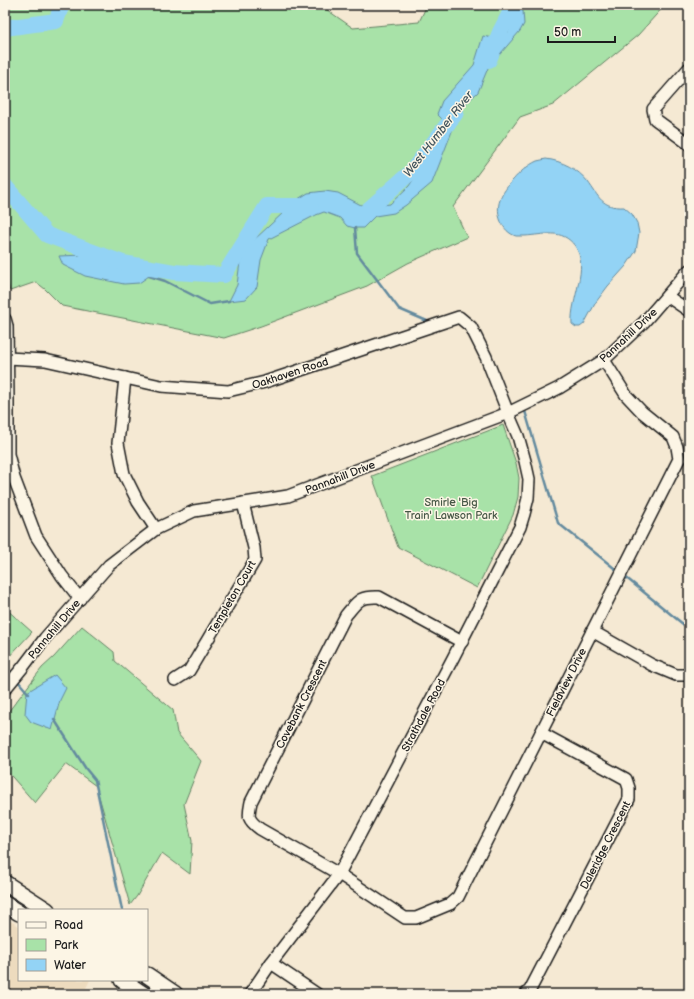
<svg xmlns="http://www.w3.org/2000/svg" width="694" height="999" font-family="'Balsamiq Sans',sans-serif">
<rect width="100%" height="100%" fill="#f5e9d3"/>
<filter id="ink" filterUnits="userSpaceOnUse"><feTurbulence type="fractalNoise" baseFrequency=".025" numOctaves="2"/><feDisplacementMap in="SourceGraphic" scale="8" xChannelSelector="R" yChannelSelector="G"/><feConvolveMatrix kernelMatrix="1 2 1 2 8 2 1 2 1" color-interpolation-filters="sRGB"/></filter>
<g filter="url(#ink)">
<!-- built -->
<path fill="#eddbbe" d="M5 918 19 926V980H90L83 994H5Z"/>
<!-- green -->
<g fill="#a8e2a8" stroke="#627f62">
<path d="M5 5H320L353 28 419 22 427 5H665L638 35 553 105 520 117 453 207 467 237 408 263 367 286 261 326 224 338 62 306 45 289 36 282 10 291 5 275Z"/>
<path d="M503 425 516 463 519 478 518 497 513 515 477 588 398 547 372 476Z"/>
<path d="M5 608 32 632 5 661Z"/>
<path d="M82 626 114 652 115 661 173 710 177 733 201 761 184 804 192 841 190 874 162 853 137 896 130 905 96 786 66 764 35 803 5 769V716L42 668 54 657Z"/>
</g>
<!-- water -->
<g fill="#93d3f5" stroke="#638a9e">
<path d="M501 5H516L523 11 524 24 520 31 488 68 478 92 461 108 432 183 406 205 394 213 375 216 363 228H355L347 226 340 218 324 212 316 215 269 239 261 260 257 287 246 299 229 301 237 285 241 254 255 239 298 199 308 193 325 191 338 193 361 205 376 206 390 204 409 186 444 133 442 119 437 114 442 101 474 65 483 36 497 39 508 33 512 20 511 11Z"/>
<path d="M546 159C562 161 578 169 588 182 599 197 602 208 624 207L632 214 637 223 639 233 636 251 626 266 608 286 596 302 584 324 580 327H576L572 324C570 300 590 267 575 246 562 228 544 235 525 236 522 236 519 236 516 236 502 232 495 213 500 200 501 195 509 184 513 180 519 173 528 165 537 161 540 160 543 160 546 159Z"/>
<path d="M84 255 142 270 149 276 139 283 124 284 85 276 63 265 59 256Z"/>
<path d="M55 675 66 688 60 700 52 730 31 722 25 714 27 692Z"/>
</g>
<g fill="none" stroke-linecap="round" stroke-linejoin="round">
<!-- stream -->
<g stroke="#638a9e" stroke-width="2.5">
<path d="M355 228 357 253 399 309 427 321"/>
<path d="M149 276 165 281 210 304 229 301"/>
<path d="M525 411 558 523 619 572"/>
<path d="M624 576 689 629"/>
<path d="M5 666 12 674"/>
<path d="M17 680 29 694"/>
<path d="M54 719 86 769 95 780 122 910"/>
</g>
<!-- river -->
<g stroke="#93d3f5" stroke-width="16">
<path d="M5 28 56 21 62 5"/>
<path d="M489 60 500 32 514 5"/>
<path d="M5 186 47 235 123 263 174 272 224 275 267 206H299L311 208"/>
<path d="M354 213 362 215 411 172 456 113"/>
</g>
<defs>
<g id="minor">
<path d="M689 68 653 109 655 119 689 144"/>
<path d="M667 296 689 311"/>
<path d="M5 319 7 326 8 399V454L14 478 36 536 62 576 80 599"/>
<path d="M7 358 45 360 161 386 228 391 265 382 459 317 471 327 486 357 508 413 518 436 525 461 529 479 528 498 524 514 520 527 453 658 339 874 271 963 250 994"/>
<path d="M125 378 118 443 124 474 138 502 156 529"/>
<path d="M592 631 652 665 676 675H685L689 673"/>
<path d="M462 642 379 597C359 596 358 601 346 615L251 802C248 817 247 819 260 829L339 874 405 918H416L450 904 458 897 679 459 677 447 673 437 642 412 626 395 604 360"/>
<path d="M175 680 189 671 255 560 254 548 243 503"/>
<path d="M5 689 23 667 45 638 109 565 156 529 194 511 288 496 508 413 559 388 604 360 644 322 689 270"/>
<path d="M271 963 317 994"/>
<path d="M526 994 530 990 629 799V788L626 779 541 733"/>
</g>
<g id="secondary">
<path d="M5 883 47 910"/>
<path d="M5 904 19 913"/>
<path d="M147 975 175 994"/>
<path d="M122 980 143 994"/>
</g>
</defs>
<!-- minor casing -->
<use href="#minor" stroke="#1c1c1c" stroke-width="14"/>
<!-- secondary casing -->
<use href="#secondary" stroke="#1c1c1c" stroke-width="18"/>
<!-- minor -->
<use href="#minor" stroke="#fcf5e5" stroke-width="11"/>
<!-- secondary -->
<use href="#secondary" stroke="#fcf5e5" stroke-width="15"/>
</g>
</g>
<g text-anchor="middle" stroke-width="3" stroke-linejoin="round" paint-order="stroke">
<!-- street labels -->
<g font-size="11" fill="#1c1c1c" stroke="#fcf5e5">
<text transform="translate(628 335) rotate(-43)" y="4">Pannahill Drive</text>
<text transform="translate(290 373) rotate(-18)" y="4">Oakhaven Road</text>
<text transform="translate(340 477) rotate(-21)" y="4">Pannahill Drive</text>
<text transform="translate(232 597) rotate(-60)" y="4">Templeton Court</text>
<text transform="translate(54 629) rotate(-50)" y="4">Pannahill Drive</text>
<text transform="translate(566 682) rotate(-63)" y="4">Fieldview Drive</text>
<text transform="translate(301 704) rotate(-63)" y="4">Covebank Crescent</text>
<text transform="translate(423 715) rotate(-62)" y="4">Strathdale Road</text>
<text transform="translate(605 845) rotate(-63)" y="4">Daleridge Crescent</text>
</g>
<!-- park labels -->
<g font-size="11" fill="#465746" stroke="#fcf5e5">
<text x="451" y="506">Smirle 'Big<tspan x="451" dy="13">Train' Lawson Park</tspan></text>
</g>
<!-- water labels -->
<g font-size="12" font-style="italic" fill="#40535d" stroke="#fcf5e5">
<text transform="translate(438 134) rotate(-52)" y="4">West Humber River</text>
</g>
</g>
<!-- margin -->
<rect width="694" height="999" fill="none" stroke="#fcf5e5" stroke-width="20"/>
<rect x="10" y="10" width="674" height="979" fill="none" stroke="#1c1c1c" stroke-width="1.5" filter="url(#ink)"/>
<!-- legend -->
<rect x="18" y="909" width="130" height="72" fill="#fcf5e5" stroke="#a29e95"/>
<rect x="26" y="922" width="20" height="6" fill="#fcf5e5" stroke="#a29e95"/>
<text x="54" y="929" font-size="12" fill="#1c1c1c">Road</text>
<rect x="26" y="939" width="20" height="12" fill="#a8e2a8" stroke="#a29e95"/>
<text x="54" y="949" font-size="12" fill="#1c1c1c">Park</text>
<rect x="26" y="959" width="20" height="12" fill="#93d3f5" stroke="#a29e95"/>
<text x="54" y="969" font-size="12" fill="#1c1c1c">Water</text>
<!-- scale -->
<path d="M548 36v6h67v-6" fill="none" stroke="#1c1c1c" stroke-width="2"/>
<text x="554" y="36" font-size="12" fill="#1c1c1c" stroke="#fcf5e5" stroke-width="3" paint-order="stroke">50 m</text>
</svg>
